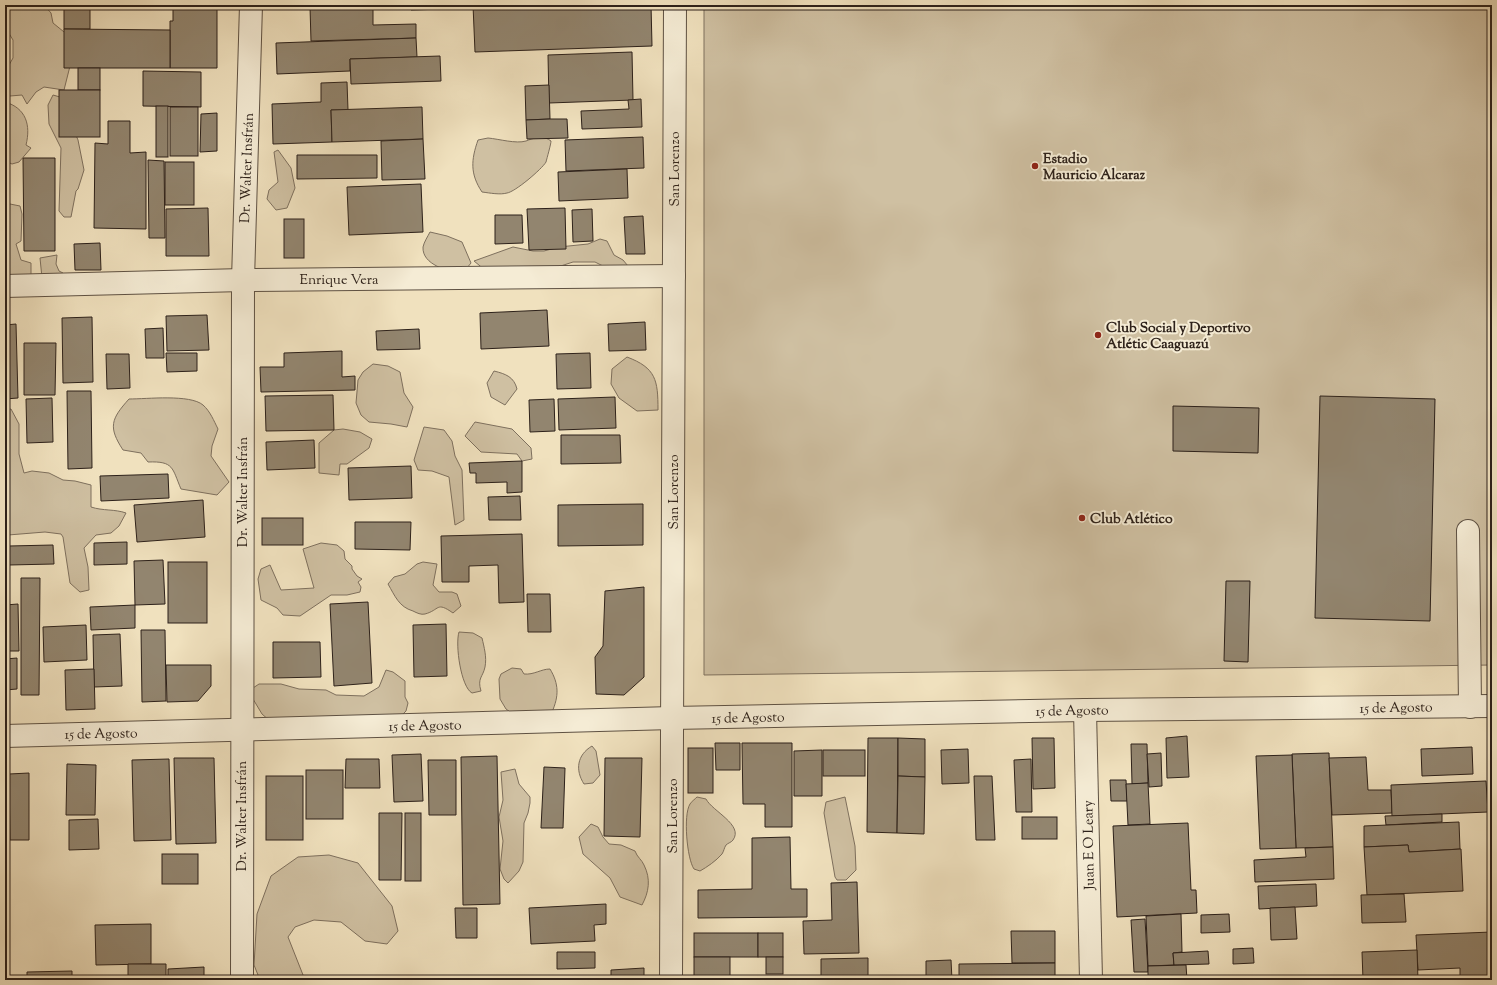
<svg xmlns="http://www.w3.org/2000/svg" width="1497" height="985" font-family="'Sorts Mill Goudy',serif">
<rect width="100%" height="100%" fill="#f0e1be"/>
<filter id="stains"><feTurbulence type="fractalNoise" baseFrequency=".005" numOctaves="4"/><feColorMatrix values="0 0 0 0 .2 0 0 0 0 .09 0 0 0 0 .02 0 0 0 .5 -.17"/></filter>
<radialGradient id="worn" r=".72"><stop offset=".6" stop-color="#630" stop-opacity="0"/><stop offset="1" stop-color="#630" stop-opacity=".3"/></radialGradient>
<!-- green -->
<g fill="#cfc0a2" stroke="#7e705e">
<path d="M5 5H44L51 13 53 23 69 36 72 58 64 90 44 87 36 92 27 104 22 95 10 96 5 94V72L13 58V40L5 27Z"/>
<path d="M704 5H1492V665L704 675Z"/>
<path d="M53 95 60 97 78 140 84 170 78 189 76 191 71 217H64L59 211 61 148 49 124 48 105Z"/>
<path d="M5 102C26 108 31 125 26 145L31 148 19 162 12 164 5 161Z"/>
<path d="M488 138C499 139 516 144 526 141 533 138 544 135 551 141 551 144 547 158 546 162 542 169 515 192 507 193 500 195 490 193 482 192 470 174 471 160 478 140Z"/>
<path d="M278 150 291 168 295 188 287 208 276 210 267 199 269 190 278 182 274 152Z"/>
<path d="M10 204 20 206 22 214 21 241 16 244 21 260 31 263V288L13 283 5 272V205Z"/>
<path d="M430 232 447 236 462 242 471 263 462 274C448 271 422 265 423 247 424 242 428 236 430 232Z"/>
<path d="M600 239 607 241 614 255 623 260 628 266 609 269 595 262H573L539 273 491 275 474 261 513 247 533 251H544L559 247 588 244Z"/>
<path d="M57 255 56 264 59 271 63 273V283L42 278 40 258Z"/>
<path d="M627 357C656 368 658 380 658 410L637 411 619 398 611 384 612 369Z"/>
<path d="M373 364 388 366 400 372 404 393 413 407 407 427 391 424 369 422 361 415 356 403 358 380 363 372Z"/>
<path d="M494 371C506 374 514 377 517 389L505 405 491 397 487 383Z"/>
<path d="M129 399C147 399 190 394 203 405 210 411 214 421 218 429L212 446 211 456 229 482 217 495 181 489C172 468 174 461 148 462L141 453 123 450C108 427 111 419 129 399Z"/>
<path d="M11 409 19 424V454L24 473 32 471 49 473 63 480 75 481 91 485V507C103 511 115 509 126 513L119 526 111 533 96 535 84 548 88 567 89 590 80 592 70 583 63 537 61 534 45 532 8 535 5 537V410Z"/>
<path d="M475 422 512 429 531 448 532 459 522 461 517 454 481 452 465 436Z"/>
<path d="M424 427 444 430 452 441 455 456 462 470 464 520 455 525 449 477 432 471 418 470 414 460Z"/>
<path d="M343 429 360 432 372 439 369 448 347 464H340L339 475 319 473V443L334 430Z"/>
<path d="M321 543 337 545 344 551 345 559 352 566V569L357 576 362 579 358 582 361 587 360 592 347 595H331L300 616 283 615 277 608 261 600 258 579 261 569 270 565 281 590 314 588 303 549Z"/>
<path d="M423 562 437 564 433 585 439 592H452L457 594 461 606 453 613C436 601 440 610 425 614 421 615 417 613 413 611 399 607 395 596 388 584L394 577 405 574 417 564Z"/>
<path d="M459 632 473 633 482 638C484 647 487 657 485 667 483 677 477 678 481 691L472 693C461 687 455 645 459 632Z"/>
<path d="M512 668 521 669 524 674C534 675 541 669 550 669 559 684 559 696 552 712L517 717 506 709 500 699 499 679 501 674Z"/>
<path d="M386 670 393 672 405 681V697L408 703 406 711 401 716 270 721 262 714 250 694 253 688 259 684H281L299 689 326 690 336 695 364 696 379 687Z"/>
<path d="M592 746 596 751 600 775 593 783 584 784C575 770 577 755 592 746Z"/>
<path d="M515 769 519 784 530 797V803L528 813 524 823 523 862 519 871 508 883 504 879 500 869 503 841 499 817 503 800 501 772Z"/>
<path d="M697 797 706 799C712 811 744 825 733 840 732 842 728 843 726 845 724 848 724 851 722 854 716 861 707 867 700 871L694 869C687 859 683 815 690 804 691 802 695 799 697 797Z"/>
<path d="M845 797 855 846 856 870 846 880H837L835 877 824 813 826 802Z"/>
<path d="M591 824 598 827 603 837 609 844 621 845 635 851C637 857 642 860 644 865 651 879 649 892 642 905L620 897 610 878 583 854 579 837Z"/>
<path d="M329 855 358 863 392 906 398 931 387 944 365 941 341 922 314 920 295 927 288 937 305 980H260L254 965 257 914 271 876 298 857Z"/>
</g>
<!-- building -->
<g fill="#92856f" stroke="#2d211a">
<rect x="64" y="5" width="26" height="24"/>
<path d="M173 5H217V68H170V21H173Z"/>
<path d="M373 5V25L416 24V38L311 41 310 7Z"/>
<path d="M411 5H445V9L411 10Z"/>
<path d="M473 5H651L652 46 475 52Z"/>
<path d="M5 28H7L8 52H5Z"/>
<path d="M64 29 170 30V68H64Z"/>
<path d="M416 38 417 57 350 59V71L277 74 276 43Z"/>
<path d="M632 52 633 100 549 103 548 55Z"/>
<path d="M440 56 441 81 351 84 350 59Z"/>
<rect x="78" y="68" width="22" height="22"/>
<path d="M143 71 201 72V107L143 106Z"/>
<path d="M347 82 348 110H331L332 142 273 144 272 104 321 102V83Z"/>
<path d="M549 85 550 119 526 120 525 86Z"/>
<rect x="59" y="90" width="41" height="47"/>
<path d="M641 99 642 127 582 129 581 111 629 109 628 100Z"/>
<rect x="156" y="106" width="12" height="51"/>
<rect x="170" y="107" width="28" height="49"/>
<path d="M422 107 423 139 332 142 331 110Z"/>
<path d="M217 113V151L200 152 201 114Z"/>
<path d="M550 119H567L568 138 527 139 526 120Z"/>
<path d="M108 121H130V153L146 152V229L94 228 95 143 108 144Z"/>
<path d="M643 137 644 168 566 171 565 140Z"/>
<path d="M423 139 425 179 382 180 381 141Z"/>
<path d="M297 155H377V178L297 179Z"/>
<path d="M23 158H55V251H24Z"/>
<path d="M148 160 164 161 165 238H149Z"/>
<rect x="165" y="162" width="29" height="43"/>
<path d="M627 169 628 198 559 201 558 172Z"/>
<path d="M421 184 423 232 349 235 347 187Z"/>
<path d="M208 208 209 256H166V209Z"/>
<path d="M565 208 566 249 529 250 527 209Z"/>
<path d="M592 209 593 241 573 242 572 210Z"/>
<path d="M495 215H522L523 243 495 244Z"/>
<path d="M643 216 645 254H626L624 217Z"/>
<rect x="284" y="219" width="20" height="39"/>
<path d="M100 243 101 270H75L74 244Z"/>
<path d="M547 310 549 346 481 349 480 313Z"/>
<path d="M207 315 209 350 167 351 166 316Z"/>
<path d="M92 317 93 382 63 383 62 318Z"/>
<path d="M645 322 646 350 609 351 608 324Z"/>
<path d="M16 324 18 398 5 399V325Z"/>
<path d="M163 328 164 358H146L145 329Z"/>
<path d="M419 329 420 349 377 350 376 331Z"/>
<path d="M24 343H56L55 395H24Z"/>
<path d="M342 351V377L355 376V390L261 392 260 367H284V353Z"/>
<path d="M166 353H197V371L167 372Z"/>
<path d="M590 353 591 388 557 389 556 354Z"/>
<path d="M106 354H129L130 388 107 389Z"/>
<path d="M67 391H91L92 468 68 469Z"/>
<path d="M333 395 334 430 266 431 265 396Z"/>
<path d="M1320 396 1435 399 1430 621 1315 618Z"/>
<path d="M615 397 616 428 559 430 558 399Z"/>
<path d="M52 398 53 442 27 443 26 399Z"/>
<path d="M554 399 555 431 530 432 529 400Z"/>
<path d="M1173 406 1259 408 1258 453 1173 451Z"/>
<path d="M561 435H620L621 463 561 464Z"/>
<path d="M314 440 315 468 267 470 266 442Z"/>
<path d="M522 461V492L507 493V482L476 483V473H470L469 463Z"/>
<path d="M411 466 412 498 349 500 348 468Z"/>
<path d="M168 474 169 498 101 501 100 476Z"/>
<path d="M520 496 521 520H489L488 497Z"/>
<path d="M203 500 205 537 137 542 134 505Z"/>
<path d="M643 504V545L558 546V505Z"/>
<rect x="262" y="518" width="41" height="27"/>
<path d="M355 522H411L410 550 355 549Z"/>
<path d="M522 534 524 602 499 603 498 565 469 566V582H442L441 536Z"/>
<path d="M127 542V564L94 565V543Z"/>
<path d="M53 545 54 564 9 565V546Z"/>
<path d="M163 560 165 604 135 605 134 561Z"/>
<rect x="168" y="562" width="39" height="61"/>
<path d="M21 578H40L39 695H21Z"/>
<path d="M1226 581H1250L1248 662 1224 661Z"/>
<path d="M644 587V677L624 695 596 694 595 657 603 646 605 591Z"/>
<path d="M527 594H550L551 632H528Z"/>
<path d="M368 602 372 683 334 686 330 604Z"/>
<path d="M18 604 19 651H5V605Z"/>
<path d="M135 605V628L91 630 90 607Z"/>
<path d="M446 624 447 676 414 677 413 625Z"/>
<path d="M86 625 87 660 44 662 43 627Z"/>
<path d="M141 630H165L166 701 142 702Z"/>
<path d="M120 634 122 686 94 687 93 635Z"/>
<path d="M273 642H320L321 677 273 678Z"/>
<path d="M17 658V689L5 690V659Z"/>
<path d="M166 665H211V686L198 701 167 702Z"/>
<path d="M94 669 95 709 66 710 65 670Z"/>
<path d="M1187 736 1189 777 1167 778 1166 738Z"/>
<path d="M868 738H898L897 833 867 832Z"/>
<path d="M898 738 925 739V777L898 776Z"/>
<path d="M1032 738H1054L1055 788 1033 789Z"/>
<path d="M715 743H740V770H716Z"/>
<path d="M742 743H792V827H765V804H743Z"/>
<path d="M1131 744H1147L1148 783 1132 784Z"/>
<path d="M1472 747 1473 774 1422 776 1421 749Z"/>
<rect x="688" y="748" width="25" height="45"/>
<path d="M968 749 969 783 942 784 941 750Z"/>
<path d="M822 750V796H794V751Z"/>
<rect x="823" y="750" width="42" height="26"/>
<path d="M1161 753 1162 786 1149 787 1147 754Z"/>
<path d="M1329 753 1333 847 1296 848 1292 754Z"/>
<path d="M421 754 423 801 394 802 392 755Z"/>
<path d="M1292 755 1296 848 1260 849 1256 756Z"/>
<path d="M497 756 500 904 463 905 461 757Z"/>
<path d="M1366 757 1368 790H1391L1392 813 1332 815 1329 758Z"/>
<path d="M174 758H214L216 843 176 844Z"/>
<path d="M605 758H642L640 837 604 836Z"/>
<path d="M169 759 171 840 134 841 132 760Z"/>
<path d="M346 759H379L380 788H345Z"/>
<path d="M1031 759 1032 812H1016L1014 760Z"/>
<path d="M428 760H456V815H429Z"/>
<path d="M67 764 96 765 95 815H66Z"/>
<path d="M544 767 565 768 563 828H541Z"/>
<rect x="306" y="770" width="37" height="49"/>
<path d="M29 773V840H10L9 774Z"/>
<rect x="266" y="776" width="37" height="64"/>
<path d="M898 776 925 777 924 834 897 833Z"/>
<path d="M974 776H992L995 840H976Z"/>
<path d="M1110 780H1126L1127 801H1111Z"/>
<path d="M1486 781 1488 812 1392 816 1391 785Z"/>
<path d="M1148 783 1150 824 1128 825 1126 784Z"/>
<path d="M379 813H402L401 880H379Z"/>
<rect x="405" y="813" width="16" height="68"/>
<path d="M1442 814V822L1386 825 1385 816Z"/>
<rect x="1022" y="817" width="35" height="22"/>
<path d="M98 819 99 849 69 850V820Z"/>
<path d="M1459 822 1460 849 1409 852 1408 845 1364 847V826Z"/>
<path d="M1188 823 1191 890H1196L1197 913 1117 917 1113 826Z"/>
<path d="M790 837 791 889H807V917L698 918V890L752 889V838Z"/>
<path d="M1408 845 1409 852 1461 849 1463 891 1367 895 1364 847Z"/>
<path d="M1333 847 1334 879 1255 882 1254 860 1306 857 1305 848Z"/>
<rect x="162" y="854" width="36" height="30"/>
<path d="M857 882 859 953 804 954 803 921 832 920 831 883Z"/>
<path d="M1316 884 1317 906 1259 909 1258 886Z"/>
<path d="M1404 894 1406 922 1362 923 1361 895Z"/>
<path d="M606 904V924L594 925 595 941 531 944 529 908Z"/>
<path d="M1295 907 1297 939 1271 940 1270 908Z"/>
<path d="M455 908H477V938H456Z"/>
<path d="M1181 914 1182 952 1173 953 1174 965 1148 966 1146 916Z"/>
<path d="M1229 914 1230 932 1201 933V915Z"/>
<path d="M1145 919 1148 972H1134L1131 920Z"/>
<path d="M151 924V964L96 965 95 925Z"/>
<path d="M1011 931H1055V963H1012Z"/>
<path d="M1492 932V980H1460V968L1418 970 1416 935Z"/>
<rect x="694" y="933" width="64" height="24"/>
<rect x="758" y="933" width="25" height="24"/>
<path d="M1253 948 1254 963 1233 964V949Z"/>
<path d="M1417 950 1418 980H1363L1362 952Z"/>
<path d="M1208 951 1209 964 1174 965 1173 953Z"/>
<path d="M557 952H595V968L557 969Z"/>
<rect x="694" y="957" width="36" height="23"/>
<rect x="766" y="957" width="17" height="17"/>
<path d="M868 958V980H821V959Z"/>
<path d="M951 960 952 980H926V961Z"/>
<path d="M1055 963V980H959V964Z"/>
<path d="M128 964H166V980H114V977L128 976Z"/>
<path d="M1186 965 1187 980H1148V966Z"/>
<path d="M204 967V980H168V969Z"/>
<path d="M644 968V980H611V970Z"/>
<path d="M72 971V980H27V972Z"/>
<path d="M767 978V980H730V979Z"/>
</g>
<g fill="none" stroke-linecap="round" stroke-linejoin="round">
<defs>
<g id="minor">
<path d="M5 286 243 280 674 276"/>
<path d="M1468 531 1470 707"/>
<path d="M1085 710 1091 980"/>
<path d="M5 736 672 718 1085 710 1492 706"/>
<path d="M242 980 243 280 251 5"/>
<path d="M671 980 675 5"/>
</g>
</defs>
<!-- minor casing -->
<use href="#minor" stroke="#5e5143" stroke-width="24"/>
<!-- minor -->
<use href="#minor" stroke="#f5ecd5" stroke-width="22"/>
</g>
<!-- markers -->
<g fill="#8f2418" stroke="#f5ecd5" stroke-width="1.5">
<circle cx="1035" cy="166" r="4"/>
<circle cx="1098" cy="335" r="4"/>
<circle cx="1082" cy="518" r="4"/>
</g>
<g text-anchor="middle" stroke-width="4" stroke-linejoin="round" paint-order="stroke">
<!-- poi labels -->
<g font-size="14" font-weight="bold" fill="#2d211a" stroke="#f5ecd5" text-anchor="start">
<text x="1043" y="163">Estadio<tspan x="1043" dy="16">Mauricio Alcaraz</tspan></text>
<text x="1106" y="332">Club Social y Deportivo<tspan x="1106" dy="16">Atlétic Caaguazú</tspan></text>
<text x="1090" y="523">Club Atlético</text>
</g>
<!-- street labels -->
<g font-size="14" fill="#2d211a" stroke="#f5ecd5">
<text transform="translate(246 168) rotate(-88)" y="5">Dr. Walter Insfrán</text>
<text transform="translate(674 169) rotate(-90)" y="5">San Lorenzo</text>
<text x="339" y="284">Enrique Vera</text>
<text transform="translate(242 492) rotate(-90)" y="5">Dr. Walter Insfrán</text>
<text transform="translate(673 492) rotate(-90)" y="5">San Lorenzo</text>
<text transform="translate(1396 707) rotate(-1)" y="5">15 de Agosto</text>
<text transform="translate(1072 710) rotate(-1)" y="5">15 de Agosto</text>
<text transform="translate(748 717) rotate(-1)" y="5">15 de Agosto</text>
<text transform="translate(425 725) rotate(-1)" y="5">15 de Agosto</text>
<text transform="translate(101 733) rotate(-1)" y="5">15 de Agosto</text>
<text transform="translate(241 816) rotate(-90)" y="5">Dr. Walter Insfrán</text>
<text transform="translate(672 816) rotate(-90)" y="5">San Lorenzo</text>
<text transform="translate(1088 845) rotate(-91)" y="5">Juan E O Leary</text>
</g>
</g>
<!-- margin -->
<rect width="1497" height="985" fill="none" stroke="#f0e1be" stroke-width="20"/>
<rect x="6" y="6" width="1485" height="973" fill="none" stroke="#2d211a" stroke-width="2"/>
<rect x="10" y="10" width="1477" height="965" fill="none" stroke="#2d211a"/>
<rect width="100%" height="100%" filter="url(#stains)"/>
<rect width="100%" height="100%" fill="url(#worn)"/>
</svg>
